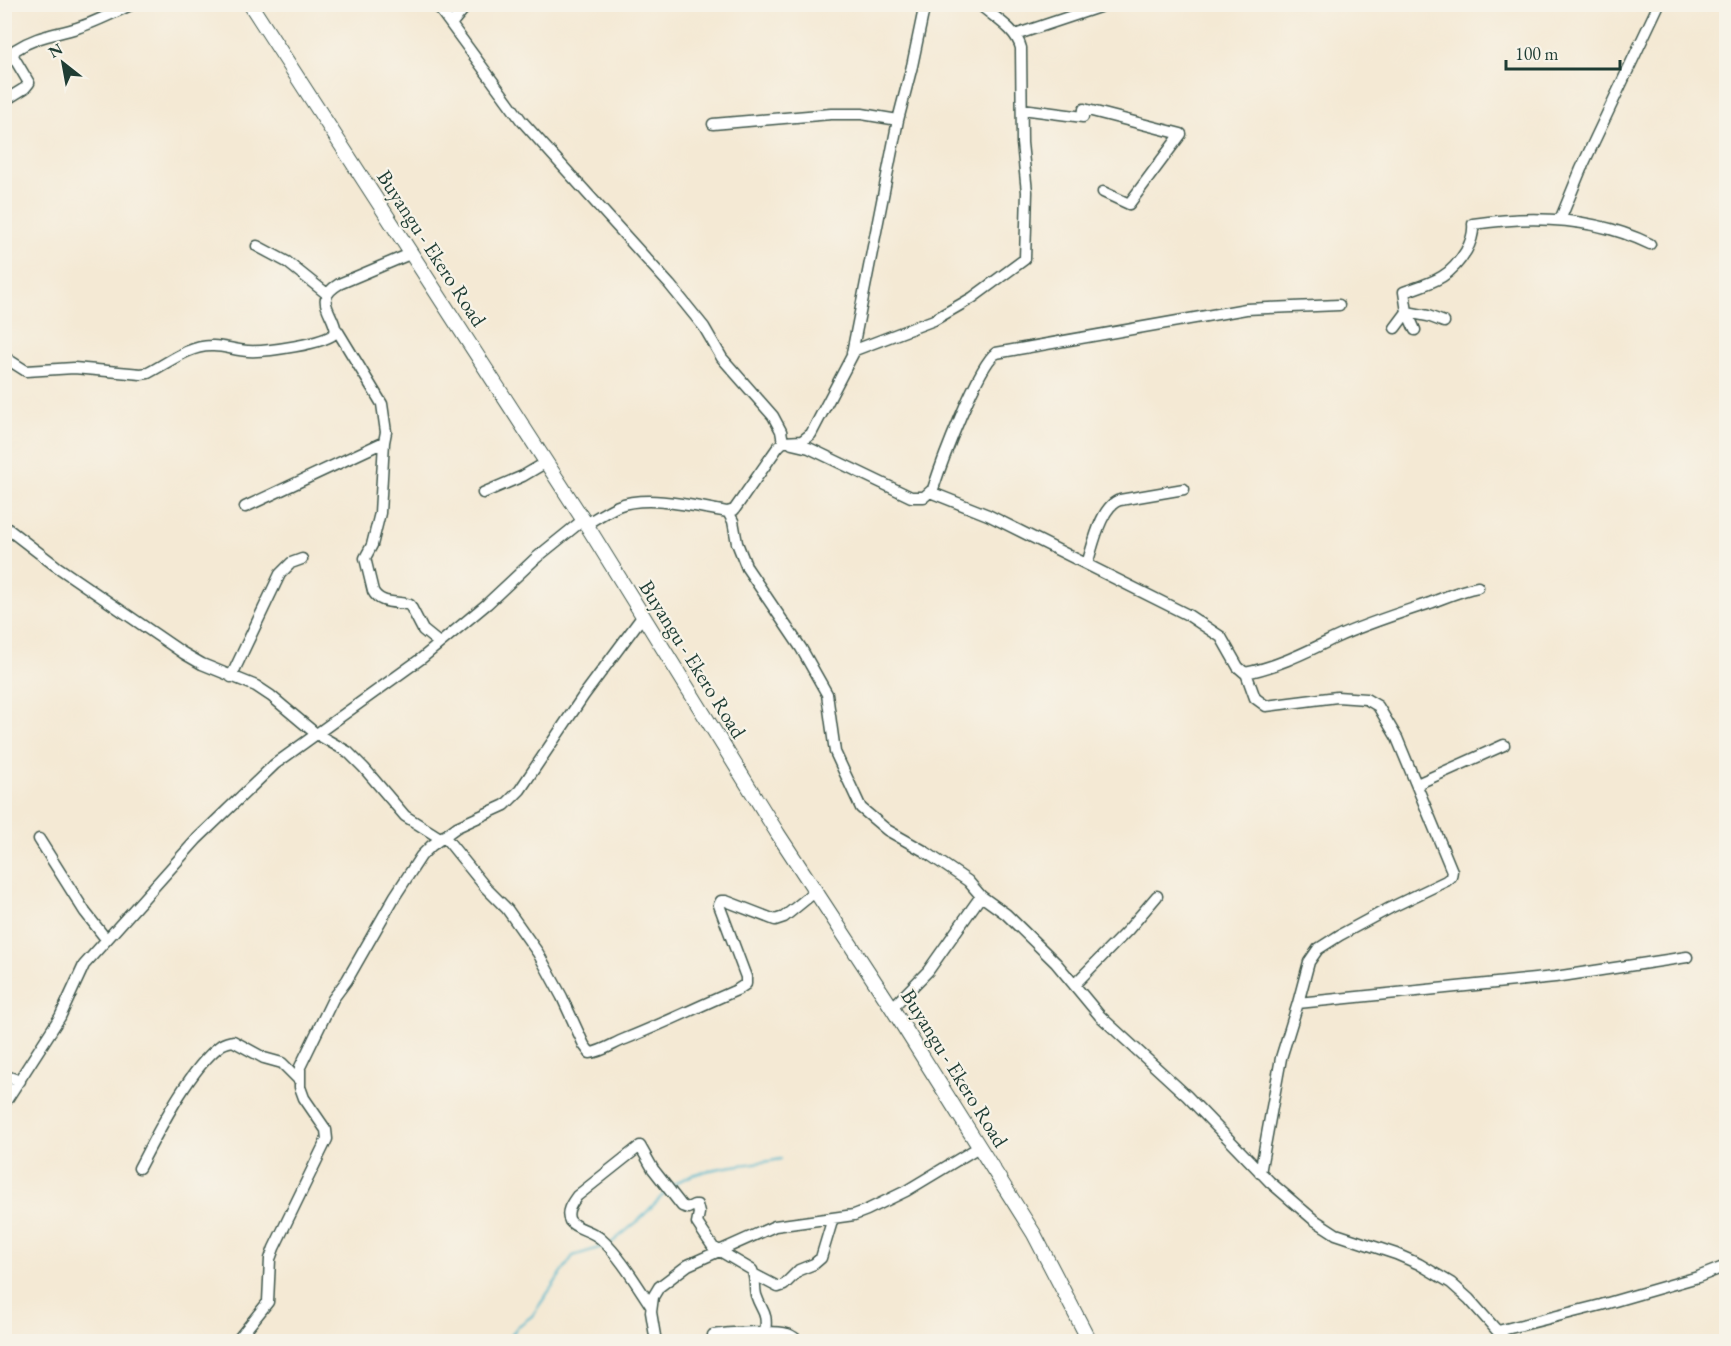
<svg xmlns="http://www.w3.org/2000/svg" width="1731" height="1346" font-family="'EB Garamond',serif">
<rect width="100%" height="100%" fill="#f7f3e8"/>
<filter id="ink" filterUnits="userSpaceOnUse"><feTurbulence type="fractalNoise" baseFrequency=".0167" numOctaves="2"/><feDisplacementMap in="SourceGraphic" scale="12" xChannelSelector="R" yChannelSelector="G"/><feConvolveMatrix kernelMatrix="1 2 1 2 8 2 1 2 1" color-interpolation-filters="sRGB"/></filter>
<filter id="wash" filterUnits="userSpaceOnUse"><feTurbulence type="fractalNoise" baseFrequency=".008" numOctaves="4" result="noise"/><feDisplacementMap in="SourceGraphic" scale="24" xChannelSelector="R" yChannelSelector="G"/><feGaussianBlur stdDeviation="1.35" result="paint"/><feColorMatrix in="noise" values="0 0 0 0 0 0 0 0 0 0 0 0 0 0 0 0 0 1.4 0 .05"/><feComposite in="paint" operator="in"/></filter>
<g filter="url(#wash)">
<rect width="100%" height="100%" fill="#f4e9d4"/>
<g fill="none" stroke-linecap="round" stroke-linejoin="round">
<!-- stream -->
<path stroke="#4db5cc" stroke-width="2" d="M671,1186C701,1165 746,1166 781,1159
M610,1244L638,1221L665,1193
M507,1342L517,1327L532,1316L573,1256L602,1247"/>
</g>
</g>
<g filter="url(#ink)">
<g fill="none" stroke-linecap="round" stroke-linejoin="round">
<!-- minor casing -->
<g stroke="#3f574c" stroke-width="13">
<path id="minor" d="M436,4L521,120L670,285L704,327L722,358L773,416L781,431L783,442
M451,24L468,4
M1015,35L1102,6
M4,101L25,88L29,83L13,56L15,50C36,36 54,35 77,28C96,22 115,12 133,4
M1022,109L1083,117L1084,109L1181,134L1129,204L1103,192
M713,124L831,114H862L898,120L912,66L925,4
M1560,220L1581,169L1659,4
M257,246L287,262L327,294
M1407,312L1428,316L1444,322
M1395,328L1407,312
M1415,330L1407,312L1404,292C1433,282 1449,279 1466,251C1471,242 1474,234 1473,224C1533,215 1595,217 1650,244
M852,353L898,120
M4,357L26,371L74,368L141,374L148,373C168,363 188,346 211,346C223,345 236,351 248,351C264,352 327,344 336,332C334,312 312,300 339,284L410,254
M384,442L380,513L372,545L365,558L373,591C380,605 397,601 410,605L423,630L439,643
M792,444L809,448L911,497H924L933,489C941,464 978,365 996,353L1246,309L1339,305
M930,492L988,515L1188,615L1221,637L1238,667L1245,673C1277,667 1306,652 1335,638C1365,624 1397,614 1430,603C1446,597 1461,590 1478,587
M483,493L523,476L545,463
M245,507L384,442L386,432L382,404L337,330
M728,512L733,521L737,543L747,568L801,648L827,694L835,752L861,808L887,830L924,851L968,881L981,896L1006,914L1056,963L1100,1016L1187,1096L1270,1182L1313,1219L1336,1234L1396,1254L1419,1264L1451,1283L1469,1299L1507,1342
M586,524C596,518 607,511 618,506C647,494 698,507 728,512L734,510L778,447L783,442L802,441L811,434L855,350L934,320L972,298L1025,259L1027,192L1022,143L1021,48C1016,28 993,17 979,4
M4,526L56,566L183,653L202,664L256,686L271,696L315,733L348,752L364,768L405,816L440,838
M1087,564C1093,546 1101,505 1120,500L1184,489
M1246,673L1255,698L1266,706L1337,697L1366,699L1378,706L1397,738L1452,871L1451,877L1446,881L1390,908L1340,935L1318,949L1309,962L1298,1003
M231,677L280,574L291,563L302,559
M1417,784L1504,745
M444,836L486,888L507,909L538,953L562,997L584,1045L590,1053C602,1052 614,1043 625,1039C663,1024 699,1006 737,990L746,984V977L719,905L721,901H726L775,920L784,917L816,891
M39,839L85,912L106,939
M1074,985L1128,930L1157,896
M892,1008L928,971L981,896
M4,1075L20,1081
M4,1104L60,1017L84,965L197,839L275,764L422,658L487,604L536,558L583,520
M139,1168C157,1134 189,1069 220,1046C223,1043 229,1042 233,1041L264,1058L282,1063L300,1081
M1260,1173L1281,1058L1298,1003L1555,977L1687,957
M755,1275L778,1287L784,1285L799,1270L814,1264L821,1258L833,1218
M651,1306C637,1285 620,1256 601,1239C591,1230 576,1229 570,1221C565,1212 572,1203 577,1196L640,1146L653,1169L682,1206L688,1208L694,1205H697L699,1213L697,1223L713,1247L752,1270C756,1278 754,1286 756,1295C762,1313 768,1311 765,1333
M1498,1331L1601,1305L1698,1277L1726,1266
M713,1335C726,1333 776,1330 787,1334C792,1335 796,1339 800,1342
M236,1342L268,1302L270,1259L274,1248L327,1139L326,1130L304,1098L300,1087V1067L333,999L347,980L395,896L421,856L431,846L457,827L505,805L520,790L584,695L642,617
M656,1342L651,1312L653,1297L659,1287L688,1265L775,1226L854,1215L867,1210L906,1191L979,1147"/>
</g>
<!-- major casing -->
<g stroke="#3f574c" stroke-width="16">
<path id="major" d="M250,4L586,524L778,834L892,1008L1034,1234L1090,1342"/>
</g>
<!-- minor -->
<use href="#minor" stroke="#fff" stroke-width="10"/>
<!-- major -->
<use href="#major" stroke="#fff" stroke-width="14"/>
</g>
</g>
<g text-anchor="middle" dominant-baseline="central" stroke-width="4.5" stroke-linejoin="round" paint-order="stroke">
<!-- street labels -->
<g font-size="21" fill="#1f3d34" stroke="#f7f3e8">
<text transform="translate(432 248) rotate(57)">Buyangu - Ekero Road</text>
<text transform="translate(693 659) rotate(58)">Buyangu - Ekero Road</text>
<text transform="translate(955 1068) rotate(58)">Buyangu - Ekero Road</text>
</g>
</g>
<!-- margin -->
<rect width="1731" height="1346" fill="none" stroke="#f7f3e8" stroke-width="24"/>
<!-- north arrow -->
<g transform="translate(63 63) rotate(329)" stroke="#f7f3e8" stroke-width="4.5" paint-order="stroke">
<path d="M0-4.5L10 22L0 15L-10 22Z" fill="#1f3d34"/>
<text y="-9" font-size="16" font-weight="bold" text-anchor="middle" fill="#1f3d34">N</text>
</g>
<!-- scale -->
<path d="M1506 60v9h114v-9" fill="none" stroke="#1f3d34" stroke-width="3"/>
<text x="1515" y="60" font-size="18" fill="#1f3d34" stroke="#f7f3e8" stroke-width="4.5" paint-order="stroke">100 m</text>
</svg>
